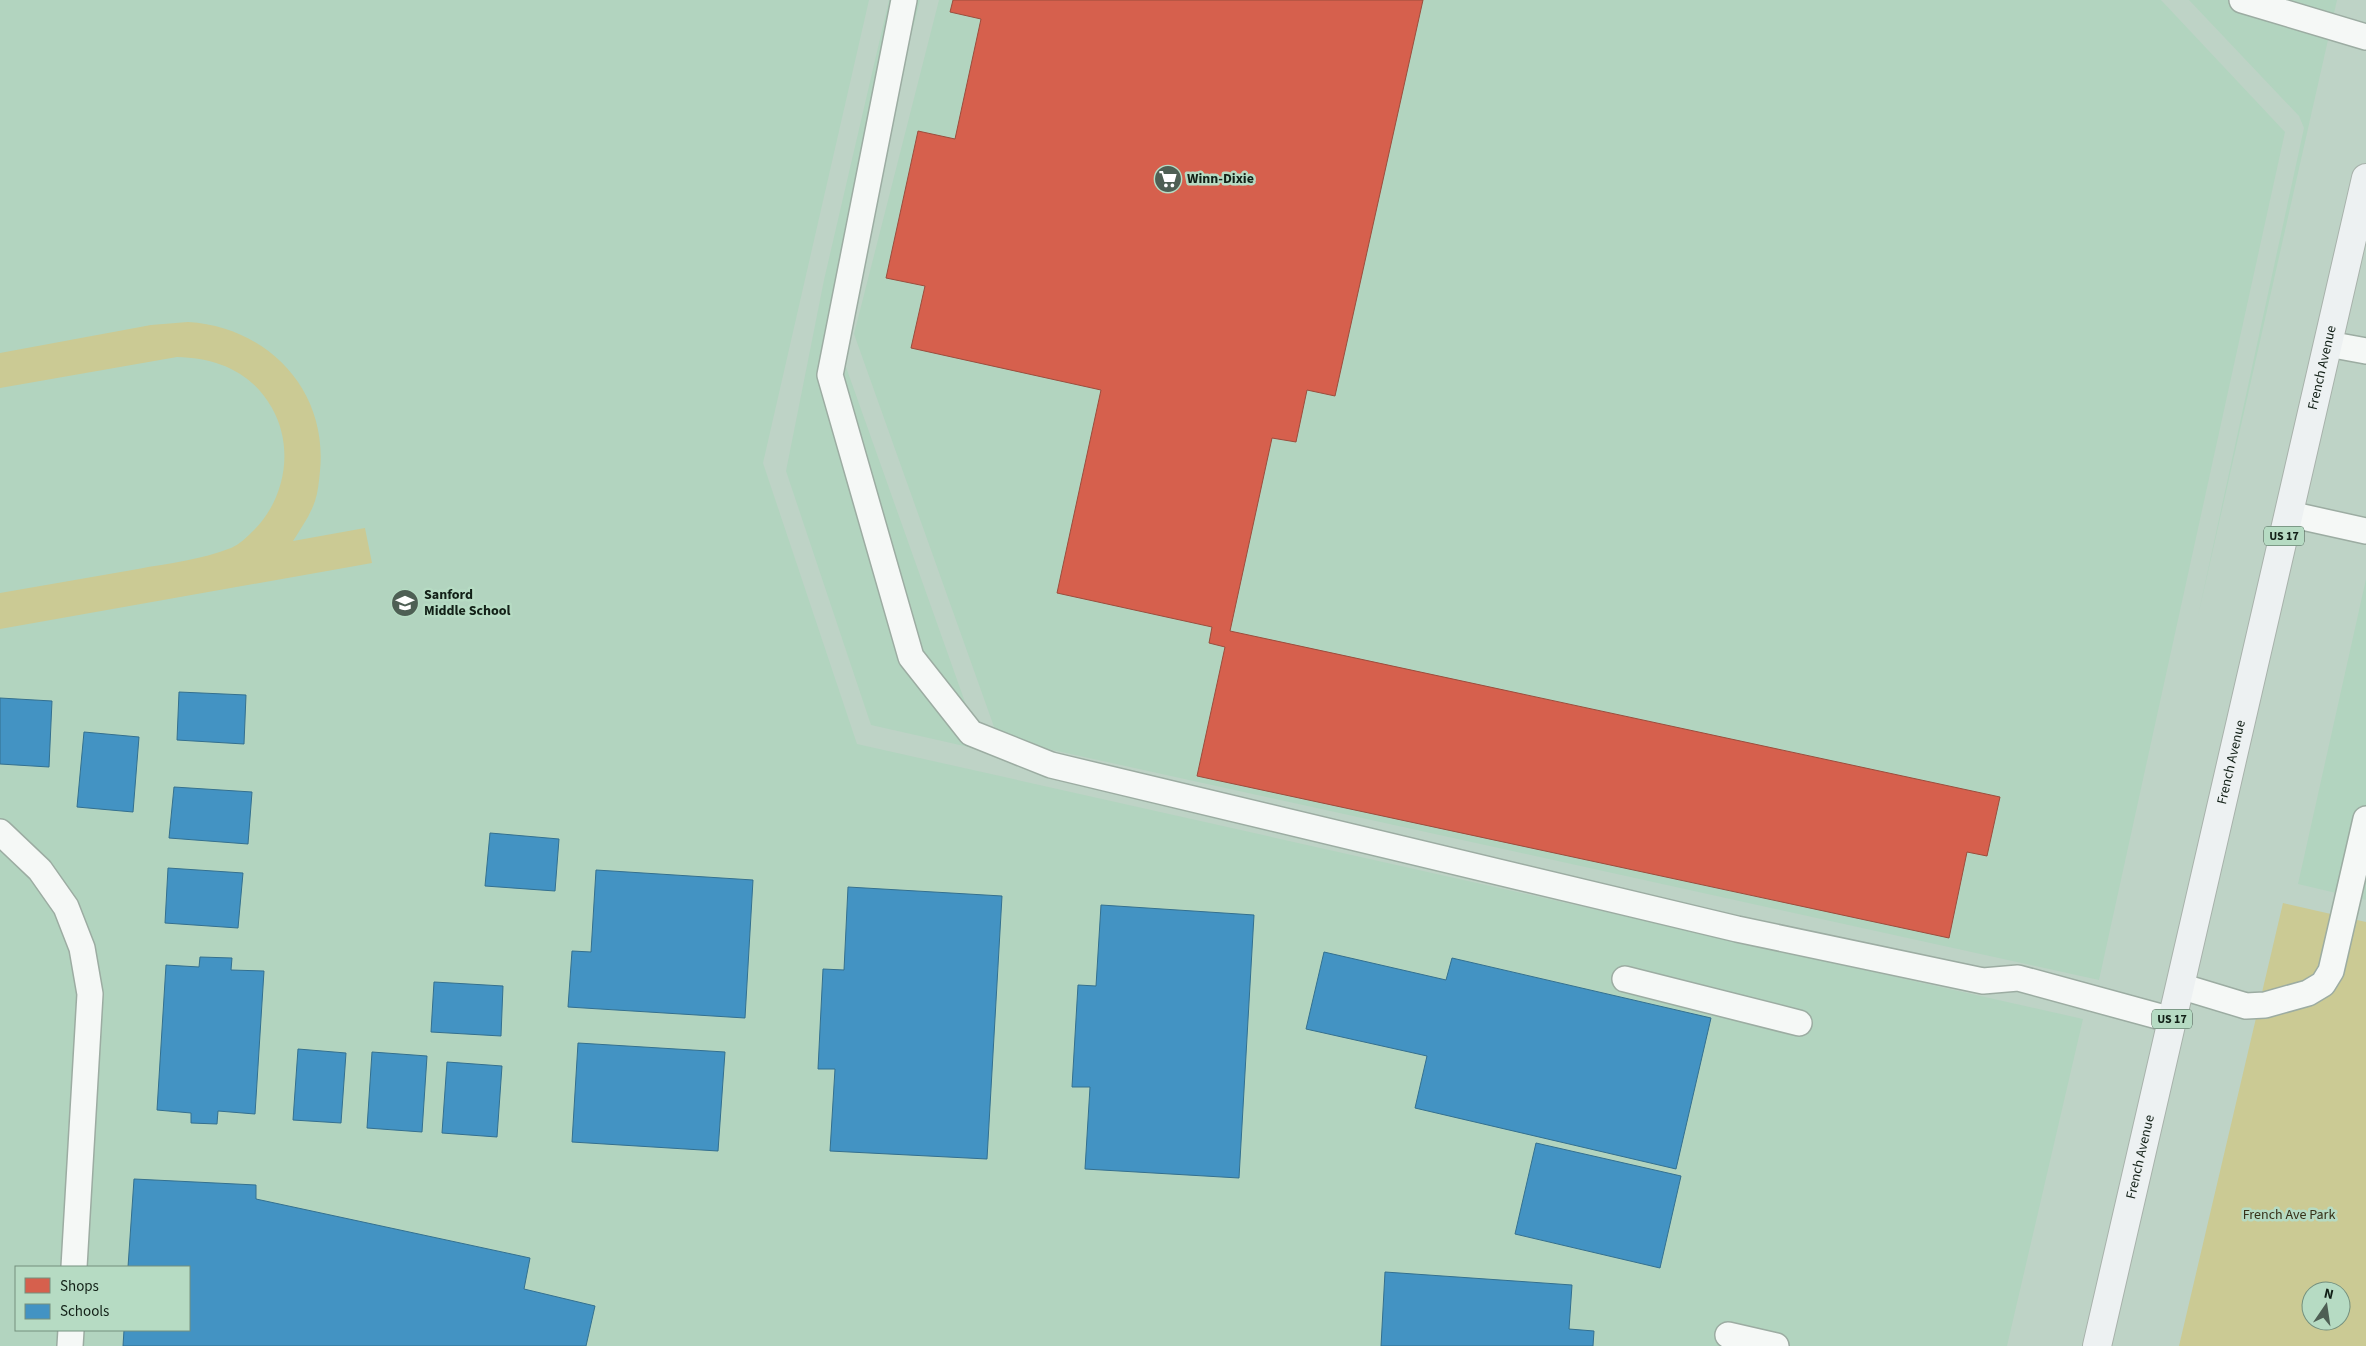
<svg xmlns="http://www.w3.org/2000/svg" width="2366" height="1346" font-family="'Source Sans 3',sans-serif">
<rect width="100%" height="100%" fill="#bed3c6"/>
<!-- built -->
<path fill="#b2d4bf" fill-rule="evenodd" d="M0,0H869L763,463L857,744L2083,1019L2007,1346H0ZM16,1267H189V1330H16Z
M889,0H920L835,336L982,750L871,725L786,471L824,280Z
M939,0H2161L2285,132L2099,980L998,738L854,334Z
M2189,0H2337L2198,616L2304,128L2299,116Z
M2366,579V900L2298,884Z"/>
<!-- green -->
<path fill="#cbca94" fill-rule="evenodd" d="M188,322C268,327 328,390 320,471C319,481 318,492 315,501C310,516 301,528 293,541L365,528L372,563L0,629V593C46,585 92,577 138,569C169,563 201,560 231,548C239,545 248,536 254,530C286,498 294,447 272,408C252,372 217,358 177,357L0,388V353L151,325Z
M2283,903L2366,922V1346H2179ZM2311,1291H2341V1321H2311Z"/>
<!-- shops -->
<path fill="#d6604d" stroke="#9b4d3d" d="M953,0H1423L1335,396L1307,390L1296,442L1272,438L1230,631L2000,797L1987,856L1967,852L1949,938L1197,776L1225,647L1209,643L1212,627L1057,593L1101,390L911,348L925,286L886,278L918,131L955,139L981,19L950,12Z"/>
<!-- schools -->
<path fill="#4393c3" stroke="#34708f" d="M179,692L246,695L244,744L177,740Z
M0,698L52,701L49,767L0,764Z
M84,732L139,737L133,812L77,807Z
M174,787L252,792L248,844L169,838Z
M490,833L559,839L555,891L485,886Z
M168,868L243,873L238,928L165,923Z
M596,870L753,880L745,1018L568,1007L572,951L591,952Z
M848,887L1002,896L987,1159L830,1151L835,1069H818L823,969L844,970Z
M1101,905L1254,915L1239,1178L1085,1169L1090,1087H1072L1078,985L1096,986Z
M1324,952L1446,980L1452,958L1711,1018L1676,1169L1415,1108L1427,1056L1306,1029Z
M200,957L232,958L231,970L264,971L255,1114L218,1111L217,1124L191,1123V1113L157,1110L166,965L199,967Z
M434,982L503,986L501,1036L431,1032Z
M578,1043L725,1052L718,1151L572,1142Z
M298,1049L346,1053L341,1123L293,1120Z
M372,1052L427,1056L422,1132L367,1128Z
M447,1062L502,1066L497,1137L442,1133Z
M1536,1143L1681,1176L1660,1268L1515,1234Z
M134,1179L256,1185V1199L530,1258L524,1289L595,1306L586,1346H123L124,1330H189V1267H128Z
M1385,1272L1572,1285L1569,1329L1594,1331L1593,1346H1381Z"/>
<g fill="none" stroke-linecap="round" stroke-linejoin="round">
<!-- lane casing -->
<g stroke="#9caca2" stroke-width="28">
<path id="lane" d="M904,0L830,375L911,657L971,733L1051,765L1737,929L1983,981L2018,978L2172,1020
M2242,0L2366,37
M2328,344L2366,351
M2289,514L2366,531
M0,832L40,870L66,907L82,948L90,994L74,1267
M1625,979L1799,1023
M2180,986L2246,1006L2265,1005L2308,993L2323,984L2331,971L2366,819
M1728,1335L1776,1346
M70,1346L71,1330"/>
</g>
<!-- primary casing -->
<g stroke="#a8b2ab" stroke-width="30">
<g id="primary">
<path id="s1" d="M2097,1346L2366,178"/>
</g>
</g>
<!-- lane -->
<use href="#lane" stroke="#f5f8f6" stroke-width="25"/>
<!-- primary -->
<use href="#primary" stroke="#edf1f2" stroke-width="28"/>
</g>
<!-- icons -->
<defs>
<g id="supermarket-disc" transform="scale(1.4375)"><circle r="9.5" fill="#4e5f54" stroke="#b6dbc3"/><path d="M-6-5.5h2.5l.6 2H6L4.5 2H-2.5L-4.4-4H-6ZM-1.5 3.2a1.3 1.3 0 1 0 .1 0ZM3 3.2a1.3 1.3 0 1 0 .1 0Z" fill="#fff"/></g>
<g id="school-disc" transform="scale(1.4375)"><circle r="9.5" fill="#4e5f54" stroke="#b6dbc3"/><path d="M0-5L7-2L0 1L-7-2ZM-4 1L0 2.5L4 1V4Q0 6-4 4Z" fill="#fff"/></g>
</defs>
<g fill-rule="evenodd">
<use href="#supermarket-disc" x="1168" y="179"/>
<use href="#school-disc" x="405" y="603"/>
</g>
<g text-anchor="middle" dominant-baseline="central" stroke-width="5" stroke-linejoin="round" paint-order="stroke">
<!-- shield labels -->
<g fill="#b6dbc3" stroke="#43584b" stroke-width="1">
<rect x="2264" y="526.5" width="40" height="19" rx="4"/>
<rect x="2152" y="1009.5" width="40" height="19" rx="4"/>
</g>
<g font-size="12" font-weight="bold" fill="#122017">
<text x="2284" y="536">US 17</text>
<text x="2172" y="1019">US 17</text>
</g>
<!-- poi labels -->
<g font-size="14" font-weight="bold" fill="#122017" stroke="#b6dbc3" text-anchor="start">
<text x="1187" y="179">Winn-Dixie</text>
<text x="424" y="595">Sanford<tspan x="424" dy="16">Middle School</tspan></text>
</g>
<!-- street labels -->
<g font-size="14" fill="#122017" stroke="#b6dbc3">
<text stroke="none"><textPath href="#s1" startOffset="1004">French Avenue</textPath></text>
<text stroke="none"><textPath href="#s1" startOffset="599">French Avenue</textPath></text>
<text stroke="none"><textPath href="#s1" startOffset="194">French Avenue</textPath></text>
</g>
<!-- park labels -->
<g font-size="14" fill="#373119" stroke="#b6dbc3">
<text x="2289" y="1215">French Ave Park</text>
</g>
</g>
<!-- legend -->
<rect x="15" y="1266" width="175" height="65" fill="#b6dbc3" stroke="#74907e"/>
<rect x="25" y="1278" width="25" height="15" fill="#d6604d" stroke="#74907e"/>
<text x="60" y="1291" font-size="15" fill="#122017">Shops</text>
<rect x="25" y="1304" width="25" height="15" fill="#4393c3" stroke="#74907e"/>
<text x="60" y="1316" font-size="15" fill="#122017">Schools</text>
<!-- north arrow -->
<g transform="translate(2326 1306) rotate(13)"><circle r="24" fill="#b6dbc3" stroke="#74907e"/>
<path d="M0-4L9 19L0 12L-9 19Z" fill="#4e5f54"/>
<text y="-8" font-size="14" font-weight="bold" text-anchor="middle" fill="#122017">N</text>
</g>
</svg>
